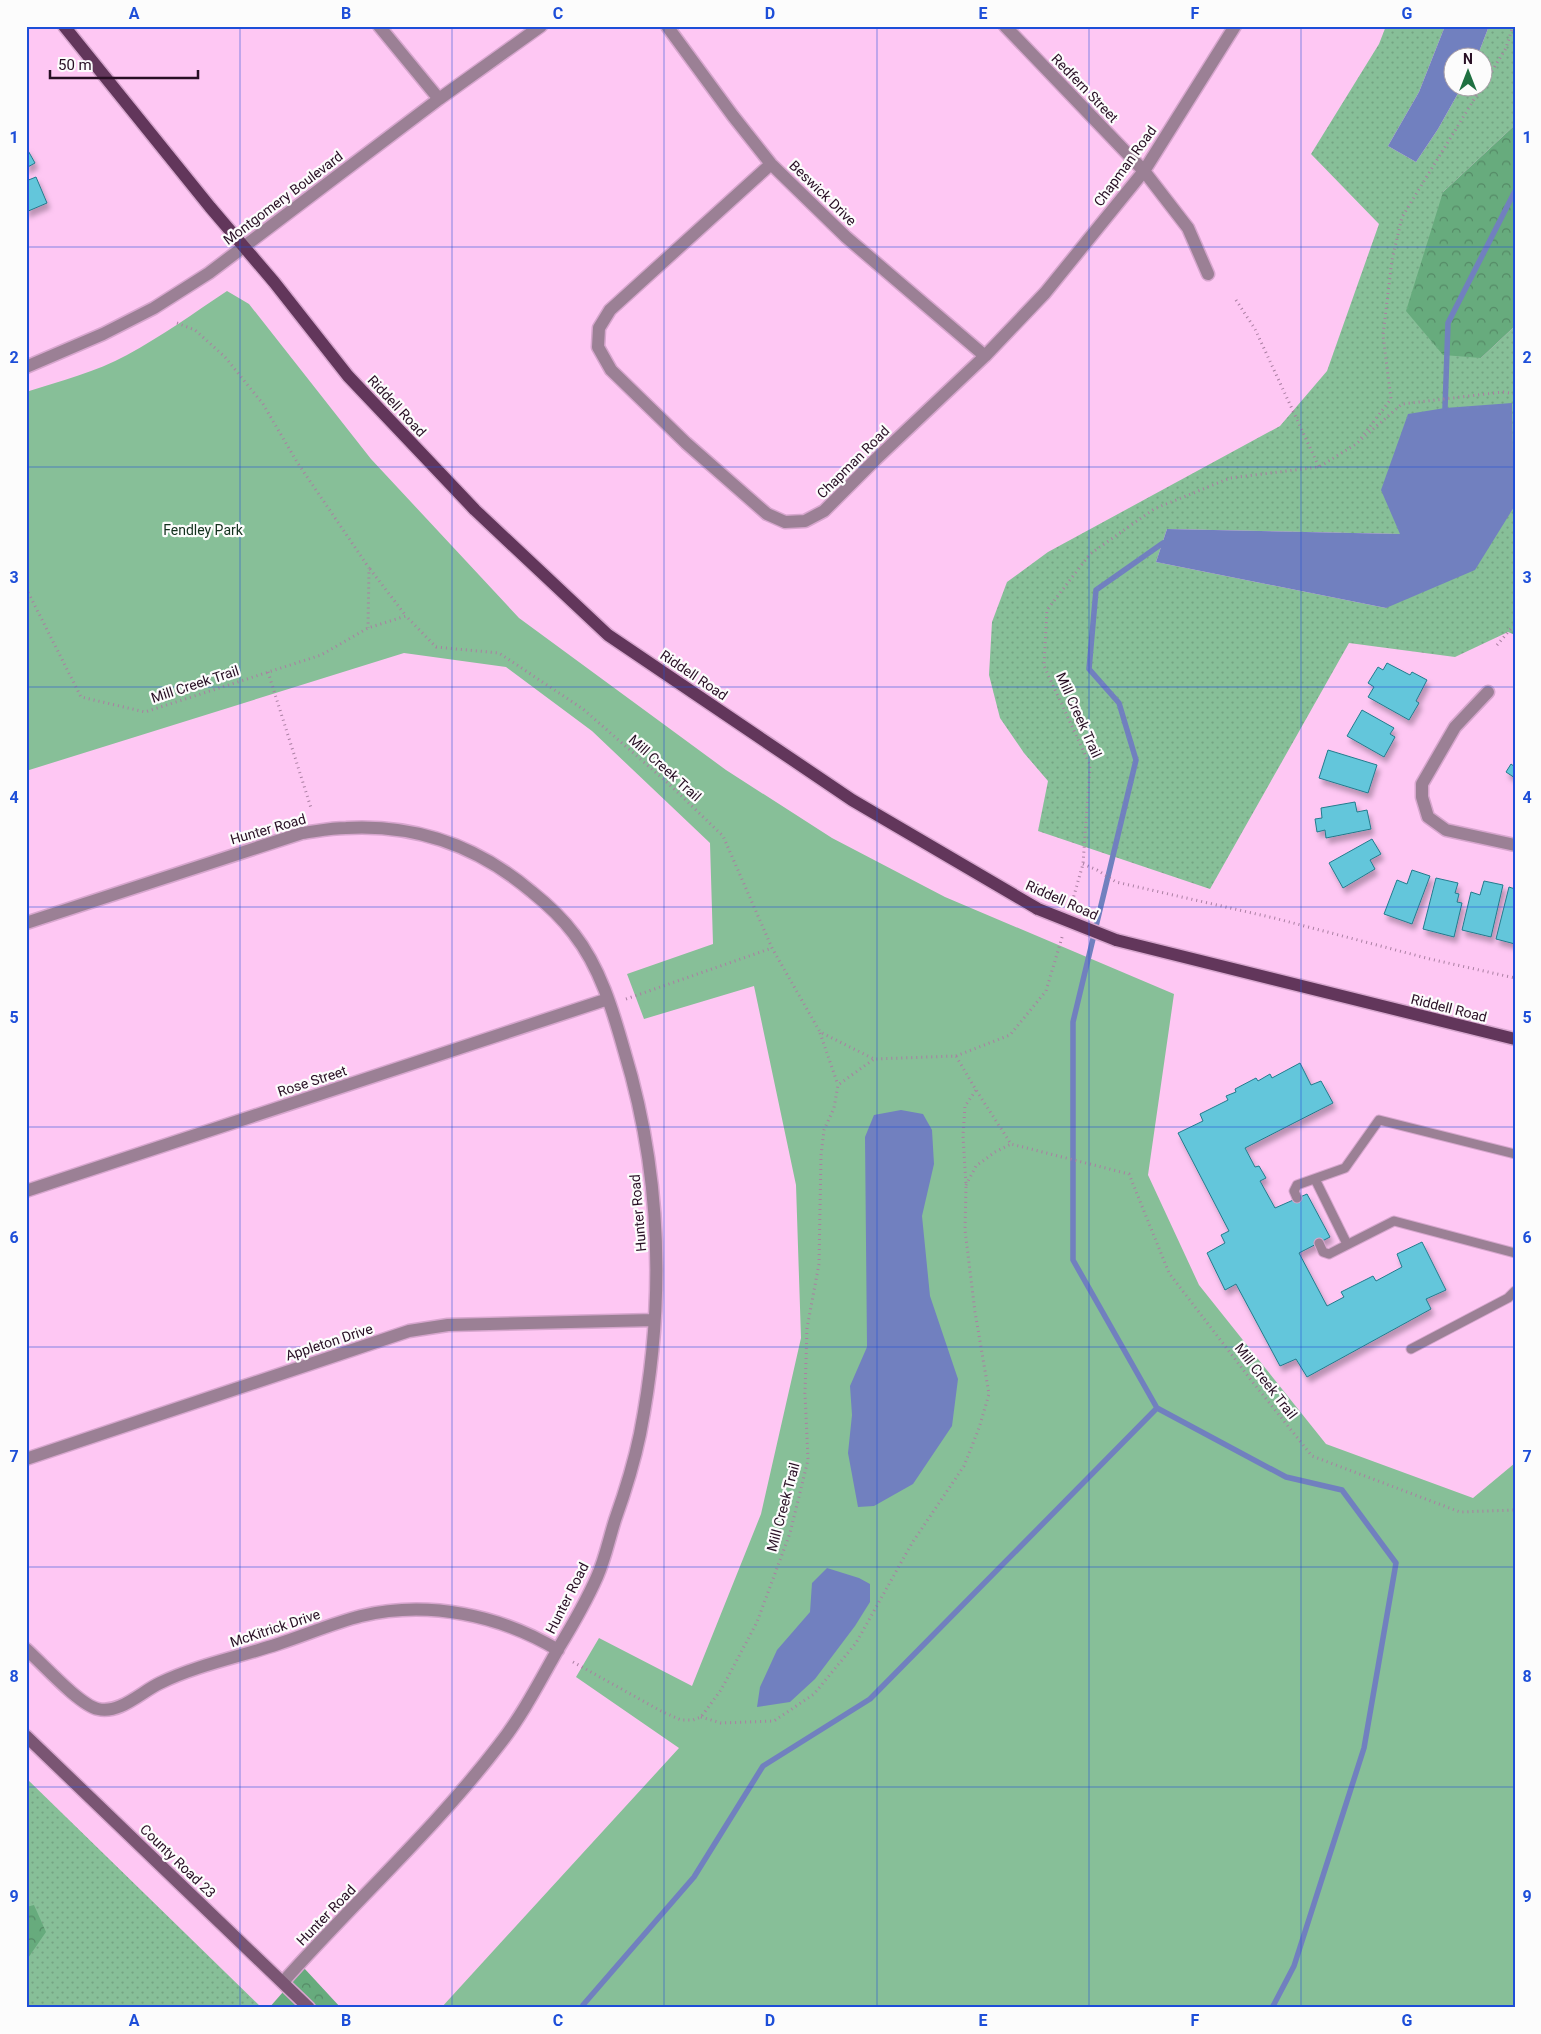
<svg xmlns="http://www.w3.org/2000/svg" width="1541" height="2034" font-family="Roboto,sans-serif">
<defs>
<pattern id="grass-dots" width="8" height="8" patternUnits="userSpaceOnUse" patternTransform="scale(1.25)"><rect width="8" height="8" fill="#87bf98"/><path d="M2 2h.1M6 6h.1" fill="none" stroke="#75a383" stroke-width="1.8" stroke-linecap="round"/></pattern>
<pattern id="forest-crowns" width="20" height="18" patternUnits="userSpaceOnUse" patternTransform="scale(1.25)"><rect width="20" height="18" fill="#67ab7d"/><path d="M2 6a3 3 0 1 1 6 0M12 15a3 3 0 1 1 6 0" fill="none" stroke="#558a66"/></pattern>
<filter id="shadow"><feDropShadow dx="3" dy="5.5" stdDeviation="2.5" flood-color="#0004"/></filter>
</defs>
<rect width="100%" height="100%" fill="#fec7f3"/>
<!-- grass -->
<path fill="url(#grass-dots)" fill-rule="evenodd" d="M1386,26H1445L1419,92L1388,146L1416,162L1438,129L1461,88H1484V58L1477,57L1489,26H1515V125L1443,192L1481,358L1515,326V635L1508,632L1455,657L1349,643L1210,889L1038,831L1048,781L1024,753L1000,718L989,675L992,622L1007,582L1048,552L1280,426L1327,371L1379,224L1311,154L1379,44ZM1167,529L1400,534L1386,608L1156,562Z
M26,1778L262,2008H26Z"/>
<!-- forest -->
<path fill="url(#forest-crowns)" d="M1515,125V326L1481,358L1443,355L1406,311L1443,192Z
M34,1905L46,1932L26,1961V1907Z
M304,1968L341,2008H269Z"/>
<!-- park -->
<path fill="#87bf98" d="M227,291L249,304L371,459L519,618L726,770L832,838L945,897L1174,994L1148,1175L1199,1285L1326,1444L1473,1498L1515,1463V2008H441L679,1748L576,1677L599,1638L692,1686L761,1514L801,1338L796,1185L754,986L644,1019L627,974L713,944L710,843L592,731L506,667L404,653L26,771V392C60,381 96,372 127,355C162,336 194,313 227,291Z"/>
<!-- water -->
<path fill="#7180bf" d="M1445,26H1489L1477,57L1454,58V88H1461L1438,129L1416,162L1388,146L1419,92Z
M1512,403L1514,507L1475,570L1386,608L1156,562L1167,529L1400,534L1381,490L1408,414L1445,408Z
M901,1110L923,1114L932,1130L934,1164L922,1216L930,1296L958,1379L952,1426L913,1484L874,1506L858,1507L848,1453L852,1415L850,1386L867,1347L865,1137L874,1115Z
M827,1568L859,1578L870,1584V1602L855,1626L815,1679L790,1702L757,1707L760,1687L777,1650L810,1612L812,1583Z"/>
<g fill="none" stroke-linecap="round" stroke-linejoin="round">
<!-- stream -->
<path stroke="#7180bf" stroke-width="5.5" d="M1445,408L1448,323L1515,191
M1163,543L1096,590L1089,669L1119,703L1136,760L1073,1022V1260L1157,1408L1286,1477L1342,1490L1396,1563L1364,1748L1294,1966L1272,2008
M583,2008V2005L694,1877L763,1766L870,1699L1157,1408"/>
</g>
<!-- building -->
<path fill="#63c6db" stroke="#237b8c" filter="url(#shadow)" d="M26,147L35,163L26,168Z
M36,177L47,203L26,212V181Z
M1387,663L1410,675L1412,672L1427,680L1416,701L1419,703L1409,720L1368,697L1374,687L1368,683L1378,667L1383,670Z
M1362,710L1394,728L1390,734L1395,737L1384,757L1347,736Z
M1328,750L1377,765L1368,793L1319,778Z
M1511,764L1515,767V778L1506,772Z
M1355,802L1357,812L1367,810L1371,829L1326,838L1325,830L1317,832L1315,819L1322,818L1321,808Z
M1372,839L1381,854L1370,860L1375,869L1343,888L1329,863Z
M1412,870L1430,876L1412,924L1384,914L1397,880L1407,884Z
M1436,878L1458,883L1455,893L1459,894L1457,902L1462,903L1454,937L1423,929Z
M1484,881L1503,885L1491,937L1462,930L1471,892L1480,895Z
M1509,887L1515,889V944L1496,939Z
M1300,1063L1311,1085L1321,1081L1333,1103L1245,1148L1255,1167L1259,1166L1266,1178L1260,1181L1275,1208L1307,1194L1330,1237L1299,1253L1327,1306L1344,1297L1341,1292L1373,1276L1376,1281L1402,1267L1397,1254L1422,1242L1446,1290L1426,1299L1431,1309L1307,1377L1296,1359L1280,1366L1236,1284L1225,1290L1207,1253L1225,1243L1221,1235L1229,1231L1178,1133L1203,1121L1200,1114L1228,1100L1226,1096L1236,1092L1235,1089L1256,1078L1258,1081L1270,1074L1272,1078Z"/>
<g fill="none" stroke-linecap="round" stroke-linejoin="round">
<!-- lane casing -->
<g stroke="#d7a6ce" stroke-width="11">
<path id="lane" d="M1315,1179L1347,1244
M1297,1198L1294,1191L1297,1185L1345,1168L1379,1120L1515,1154
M1319,1243L1323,1252L1329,1254L1394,1221L1515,1253
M1411,1349L1508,1298L1515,1291"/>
</g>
<!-- street casing -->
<g stroke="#d7a6ce" stroke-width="15">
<path id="street" d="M379,26L439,99
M667,26L733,116L771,164L846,237L985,356
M1005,26L1144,171L1188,228L1208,274
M771,164L610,310L599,328L598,347L611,370L686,443L767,514L785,522L805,521L824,511L876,459L985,356L1045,293L1144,171L1235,26
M26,367L103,334L154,308L209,273L439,99L541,26
M1488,692L1455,727L1422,784V797L1428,817L1446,830L1515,845
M26,923L302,833C317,831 332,828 346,828C417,824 479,847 532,892C547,904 562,918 574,934C600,967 613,1011 624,1050C662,1175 665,1306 640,1434C634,1463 625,1492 615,1520C609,1539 605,1559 597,1577C586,1602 572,1626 558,1649C540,1681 522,1716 499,1745C434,1830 354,1902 283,1982
M26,1191L608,999
M26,1459L409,1331L448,1325L654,1320
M26,1649C42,1663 79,1705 98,1709C120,1714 141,1692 160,1683C197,1665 239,1657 278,1644C306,1635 333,1623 361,1616C428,1600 500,1615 558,1650"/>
</g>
<!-- secondary casing -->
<g stroke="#d7a6ce" stroke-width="15">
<path id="secondary" d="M26,1736L309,2008"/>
</g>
<!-- primary casing -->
<g stroke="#d7a6ce" stroke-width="15">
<path id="primary" d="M64,26L210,207L274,282L348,376L475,510L608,635L852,800L1038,909
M1116,940L1515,1039"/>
</g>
<!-- path -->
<path stroke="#aa7fa2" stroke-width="3" stroke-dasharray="1 4" stroke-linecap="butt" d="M1484,84L1506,48L1513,26
M1236,300L1255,329L1319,467
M177,323L195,330L225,357L263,404L297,462L369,568L368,628
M1361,438L1391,399L1383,335L1392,260L1402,217L1481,88
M370,569L406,616
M26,588L81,697L145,712L321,655L368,628L406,616L436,647L499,653L583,709L670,785L723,836L772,948L820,1032L874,1059L956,1056L976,1090L1011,1144L1129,1174L1169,1273L1251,1380L1312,1456L1460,1512L1515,1510
M1497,645L1515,624
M268,672L311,808
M1083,864L1097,870L1116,882L1274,918L1430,959L1515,978
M1071,906L1083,864L1090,765L1044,666L1047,610L1090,554L1154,509L1230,478L1319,467L1356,444L1402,404L1503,392L1515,394
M626,999L772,948
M820,1033L838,1085
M956,1056L1010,1035L1046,991L1063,934
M966,1185L976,1166L995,1152L1011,1144
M573,1662L661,1711L681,1720H693L701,1717L721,1690L757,1622L790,1533L808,1460L805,1393L807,1328L819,1264L821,1155L824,1130L834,1108L838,1085L874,1059
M701,1717L721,1723L774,1721L814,1694L856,1643L912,1543L964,1466L979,1428L989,1394L975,1312L965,1230L966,1185L963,1136L965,1106L976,1090"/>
<!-- lane -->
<use href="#lane" stroke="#9b8095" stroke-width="9"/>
<!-- street -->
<use href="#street" stroke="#9b8095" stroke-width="12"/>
<!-- secondary -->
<use href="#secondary" stroke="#7a5573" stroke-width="12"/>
<!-- primary -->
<use href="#primary" stroke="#62365b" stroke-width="12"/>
<!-- primary-bridge casing -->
<g stroke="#d7a6ce" stroke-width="15" stroke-linecap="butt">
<path id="primary-bridge" d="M1038,909L1116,940"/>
</g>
<!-- primary-bridge -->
<use href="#primary-bridge" stroke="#62365b" stroke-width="12"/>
</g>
<!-- grid -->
<path fill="none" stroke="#1d4ed8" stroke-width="1" stroke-opacity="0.55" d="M240,26V2008M452,26V2008M664,26V2008M877,26V2008M1089,26V2008M1301,26V2008M26,247H1515M26,467H1515M26,687H1515M26,907H1515M26,1127H1515M26,1347H1515M26,1567H1515M26,1787H1515"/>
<g text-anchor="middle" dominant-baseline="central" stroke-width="4.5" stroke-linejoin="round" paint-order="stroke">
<!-- street labels -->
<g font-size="14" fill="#280f24" stroke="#fcfcfc">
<text transform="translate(1085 88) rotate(46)">Redfern Street</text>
<text transform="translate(1125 166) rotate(-54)">Chapman Road</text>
<text transform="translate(823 193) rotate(44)">Beswick Drive</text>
<text transform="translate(283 198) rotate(-37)">Montgomery Boulevard</text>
<text transform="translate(397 406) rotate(47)">Riddell Road</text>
<text transform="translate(853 462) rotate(-45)">Chapman Road</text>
<text transform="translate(694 675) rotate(34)">Riddell Road</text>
<text transform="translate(195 684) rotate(-18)">Mill Creek Trail</text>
<text transform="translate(1079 715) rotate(66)">Mill Creek Trail</text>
<text transform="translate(665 768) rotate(42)">Mill Creek Trail</text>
<text transform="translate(268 829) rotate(-16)">Hunter Road</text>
<text transform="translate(1062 900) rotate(24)">Riddell Road</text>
<text transform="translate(1449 1008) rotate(14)">Riddell Road</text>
<text transform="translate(312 1081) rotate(-18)">Rose Street</text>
<text transform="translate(638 1213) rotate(-95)">Hunter Road</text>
<text transform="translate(329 1342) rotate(-18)">Appleton Drive</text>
<text transform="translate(1266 1381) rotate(52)">Mill Creek Trail</text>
<text transform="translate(783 1507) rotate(-75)">Mill Creek Trail</text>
<text transform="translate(567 1598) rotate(-63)">Hunter Road</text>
<text transform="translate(275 1628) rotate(-18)">McKitrick Drive</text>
<text transform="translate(178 1861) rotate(44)">County Road 23</text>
<text transform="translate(326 1915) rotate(-46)">Hunter Road</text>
</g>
<!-- park labels -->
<g font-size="14" fill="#12301d" stroke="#fcfcfc">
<text x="203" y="530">Fendley Park</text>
</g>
</g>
<!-- border -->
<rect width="1541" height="2034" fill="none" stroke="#fcfcfc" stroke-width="55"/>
<!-- north arrow -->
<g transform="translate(1468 72)"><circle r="24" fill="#fcfcfc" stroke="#a79da6"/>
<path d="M0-4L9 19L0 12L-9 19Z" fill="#1f7041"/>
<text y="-8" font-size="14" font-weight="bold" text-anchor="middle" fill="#280f24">N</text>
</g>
<!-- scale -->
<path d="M50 70v8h148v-8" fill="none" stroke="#280f24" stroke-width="2.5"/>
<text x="58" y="70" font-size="15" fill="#280f24" stroke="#fcfcfc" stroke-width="4" paint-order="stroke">50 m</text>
<rect x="28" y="28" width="1486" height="1978" fill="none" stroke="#1d4ed8" stroke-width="2"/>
<g font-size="16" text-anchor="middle" font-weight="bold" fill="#1d4ed8">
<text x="134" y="19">A</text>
<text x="346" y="19">B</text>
<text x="558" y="19">C</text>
<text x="770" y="19">D</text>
<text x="983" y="19">E</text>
<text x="1195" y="19">F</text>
<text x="1407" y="19">G</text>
<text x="14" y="143">1</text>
<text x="1527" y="143">1</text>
<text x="14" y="363">2</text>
<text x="1527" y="363">2</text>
<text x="14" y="583">3</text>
<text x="1527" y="583">3</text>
<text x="14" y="803">4</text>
<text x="1527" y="803">4</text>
<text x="14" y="1023">5</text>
<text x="1527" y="1023">5</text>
<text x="14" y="1243">6</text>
<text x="1527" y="1243">6</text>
<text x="14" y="1462">7</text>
<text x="1527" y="1462">7</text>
<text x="14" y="1682">8</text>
<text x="1527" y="1682">8</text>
<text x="14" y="1902">9</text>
<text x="1527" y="1902">9</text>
<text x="134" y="2026">A</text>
<text x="346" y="2026">B</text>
<text x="558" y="2026">C</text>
<text x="770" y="2026">D</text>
<text x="983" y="2026">E</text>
<text x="1195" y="2026">F</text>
<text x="1407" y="2026">G</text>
</g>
</svg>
